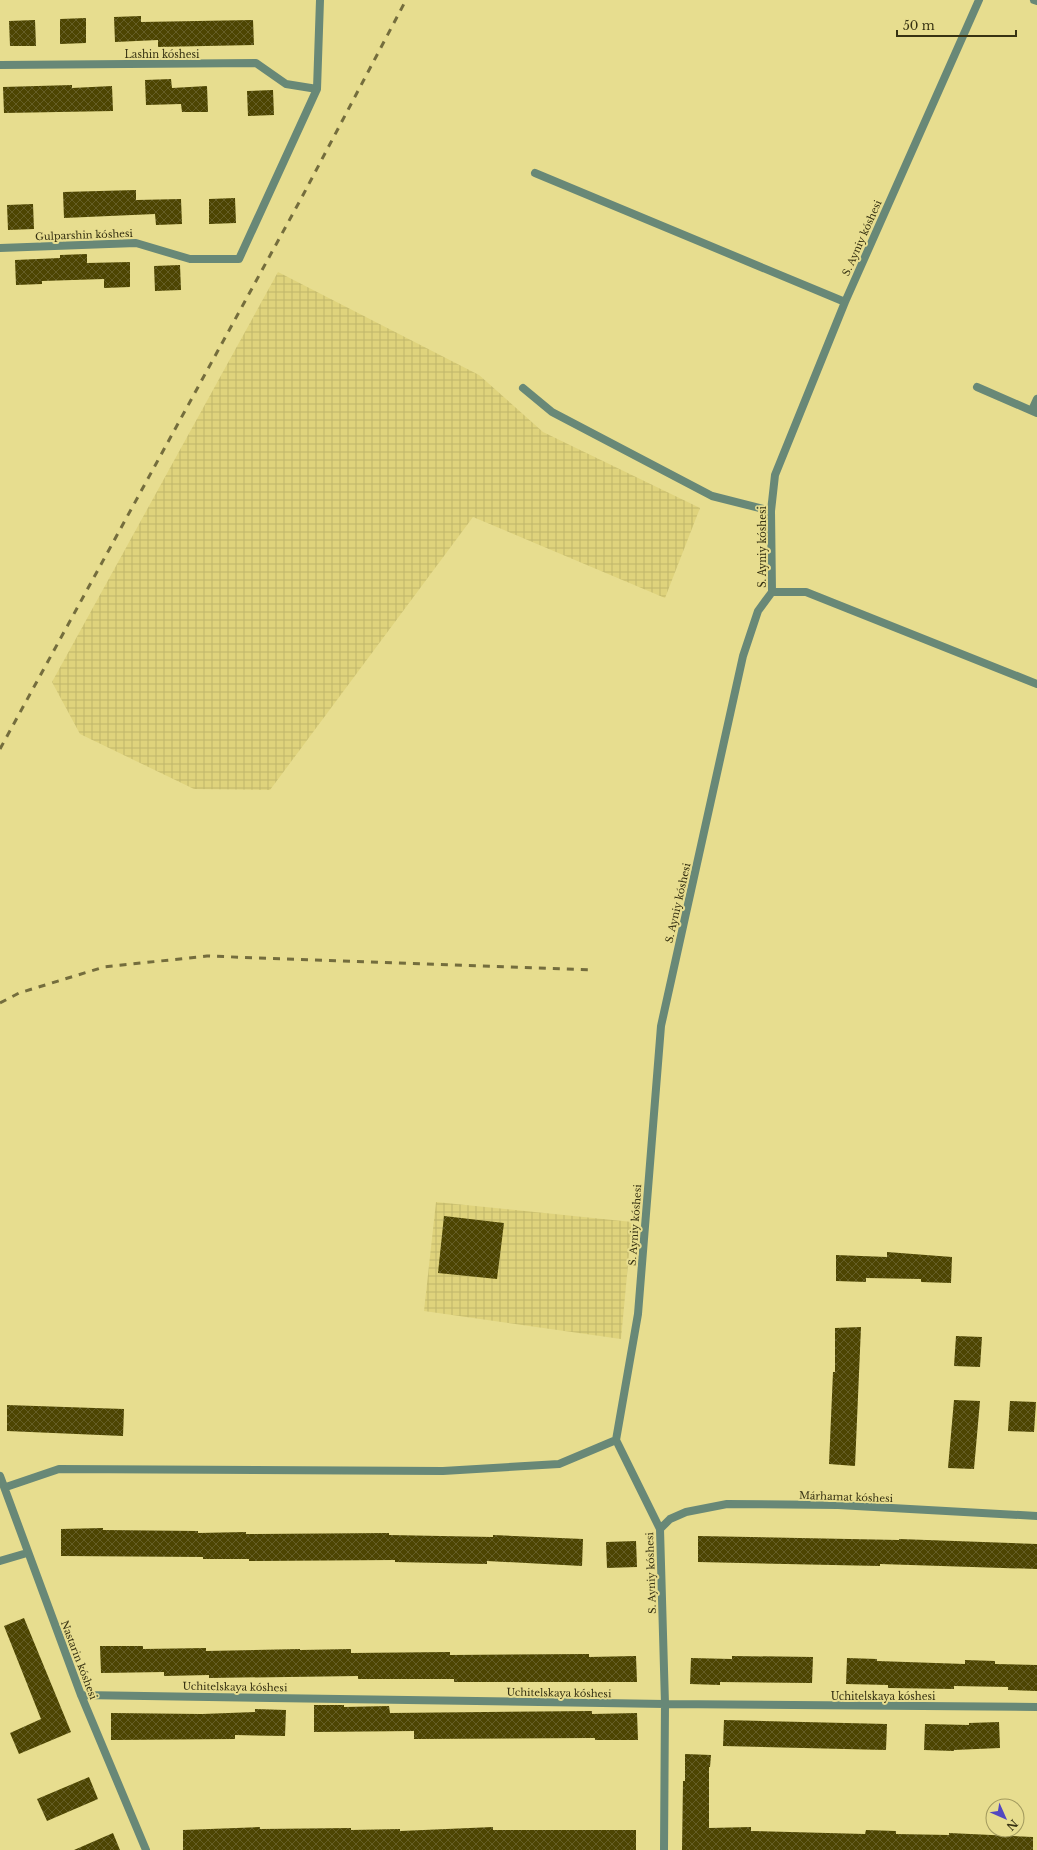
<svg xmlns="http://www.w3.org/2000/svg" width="1037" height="1850" font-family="'Libre Baskerville',serif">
<defs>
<pattern id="industrial-grid" width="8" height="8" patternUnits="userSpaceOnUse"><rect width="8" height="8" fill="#dfd37c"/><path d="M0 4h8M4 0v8" fill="none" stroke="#c0b66a"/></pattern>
<pattern id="building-cross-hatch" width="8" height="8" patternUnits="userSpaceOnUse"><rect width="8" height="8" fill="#4d4502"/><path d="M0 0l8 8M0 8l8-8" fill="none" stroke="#655e26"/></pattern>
</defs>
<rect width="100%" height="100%" fill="#e7dd8f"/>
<!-- industrial -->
<path fill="url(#industrial-grid)" d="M278,272L479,375L543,432L700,508L665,598L473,517L270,790L194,789L80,734L52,682Z
M436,1202L632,1222L621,1339L424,1311Z"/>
<!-- building -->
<path fill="url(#building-cross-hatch)" d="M141,16V22L253,20L254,45L158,47V40L115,42L114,17Z
M86,18V43L60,44V19Z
M35,20L36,46H10L9,21Z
M171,79L172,88L207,86L208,112H182L181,104L146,105L145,80Z
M72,85V88L112,86L113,111L4,113L3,87Z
M273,90L274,115L248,116L247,91Z
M136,190V200L181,199L182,224L156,225L155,214L64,218L63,192Z
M235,198L236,223L209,224V199Z
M33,204L34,229L8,230L7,205Z
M87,254V263L130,262V287L104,288V279L42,281V284L16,285L15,260L60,258V255Z
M180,265L181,290L155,291L154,266Z
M444,1216L504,1223L497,1279L438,1273Z
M887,1252L952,1257L951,1283L921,1282V1279L866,1278V1282L836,1281V1255L887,1257Z
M861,1327L855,1466L829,1464L833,1372H835V1328Z
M956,1336L982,1337L980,1367L954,1366Z
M954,1400L980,1401L974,1469L948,1468Z
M1010,1401L1036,1402L1034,1432L1008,1431Z
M7,1405L124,1409L123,1436L7,1431Z
M103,1528V1530L198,1531V1533L246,1532V1534L389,1533V1535L493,1537V1535L583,1539L582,1566L487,1561V1564L395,1562V1560L249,1561V1559H203V1557L61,1556V1529Z
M698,1536L899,1540V1539L1037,1544V1569L880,1564V1566L698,1562Z
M636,1541L637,1567L607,1568L606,1542Z
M24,1618L71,1732L19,1754L10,1733L41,1719L4,1626Z
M100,1646H143V1649L206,1648V1651L300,1649V1650L351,1649V1653L450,1652V1655L589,1654V1657L636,1656L637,1682H454V1679H358V1676L209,1678V1675L164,1676V1672L101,1673Z
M732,1656L813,1657L812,1683L720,1682V1685L690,1684L691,1658L732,1659Z
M847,1658L877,1659V1661L965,1664V1660L995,1661V1664L1037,1665V1691L1008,1690V1687L954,1686V1689L888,1688V1685L846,1684Z
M314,1705H344V1707L389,1706L390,1713L592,1711V1714L637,1713L638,1740H595V1738L414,1739V1731L314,1732Z
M255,1709L286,1710L285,1736L235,1735V1739L111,1740V1713L202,1714L255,1712Z
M724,1720L887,1724L886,1750L723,1746Z
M999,1722L1000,1748L954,1750V1751L924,1750L925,1724L969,1725V1723Z
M685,1754L711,1755L710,1767H709V1828L751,1827V1831L865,1834L866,1830L896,1831V1834L949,1835V1833L1033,1837V1850H682L683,1781H685Z
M89,1777L98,1799L47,1821L37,1799Z
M260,1827V1829L351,1828V1830L400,1829V1831L493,1827V1830H636V1850H183V1830Z
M113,1833L120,1850H74Z"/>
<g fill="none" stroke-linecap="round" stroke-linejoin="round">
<!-- street -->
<path stroke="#688877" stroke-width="8" d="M1034,0L1037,1
M0,65L256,63L286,84L317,89
M535,173L845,302
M0,248L136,243L190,259H239L317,89L320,0
M977,387L1037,413
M523,388L552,412L712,496L771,511
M1032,410L1037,399
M772,592H806L1037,684
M0,1476L81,1695L146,1850
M6,1487L59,1469L443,1471L559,1464L616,1440
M660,1529L670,1519L686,1512L727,1504L838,1505L1037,1516
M0,1561L27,1553
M81,1695L665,1704L1037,1707
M664,1850L665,1704L660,1529L616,1440L638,1314L661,1026L743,656L758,611L772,592L771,511L775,475L845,302L979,0"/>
<!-- rail -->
<path stroke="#746d3d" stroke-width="3" stroke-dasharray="7 7" stroke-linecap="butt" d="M0,749L302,197L406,0
M0,1003L19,993L104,967L207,956L592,970"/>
</g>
<g text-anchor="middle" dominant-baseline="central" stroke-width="4" stroke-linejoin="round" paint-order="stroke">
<!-- street labels -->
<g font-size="10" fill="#373212" stroke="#e7dd8f">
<text x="162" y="54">Lashin kóshesi</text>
<text transform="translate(84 235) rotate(-2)">Gulparshin kóshesi</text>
<text transform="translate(862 238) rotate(-66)">S. Ayniy kóshesi</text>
<text transform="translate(762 547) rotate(-90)">S. Ayniy kóshesi</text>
<text transform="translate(678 903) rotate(-77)">S. Ayniy kóshesi</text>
<text transform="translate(635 1225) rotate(-86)">S. Ayniy kóshesi</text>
<text transform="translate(846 1497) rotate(2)">Márhamat kóshesi</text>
<text transform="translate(651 1573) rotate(-92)">S. Ayniy kóshesi</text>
<text transform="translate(79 1660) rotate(69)">Nastarin kóshesi</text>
<text transform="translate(235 1687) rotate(1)">Uchitelskaya kóshesi</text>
<text transform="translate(559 1693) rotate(1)">Uchitelskaya kóshesi</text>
<text x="883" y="1696">Uchitelskaya kóshesi</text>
</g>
</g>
<!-- north arrow -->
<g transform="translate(1005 1818) rotate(135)"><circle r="19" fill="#e7dd8f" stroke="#a1995d"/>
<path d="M0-3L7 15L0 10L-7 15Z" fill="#5348c0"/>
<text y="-6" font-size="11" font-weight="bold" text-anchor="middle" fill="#373212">N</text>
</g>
<!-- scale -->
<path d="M897 30v6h119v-6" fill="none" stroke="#373212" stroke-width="2"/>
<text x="903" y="30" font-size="12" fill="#373212" stroke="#e7dd8f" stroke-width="3" paint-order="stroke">50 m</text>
</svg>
